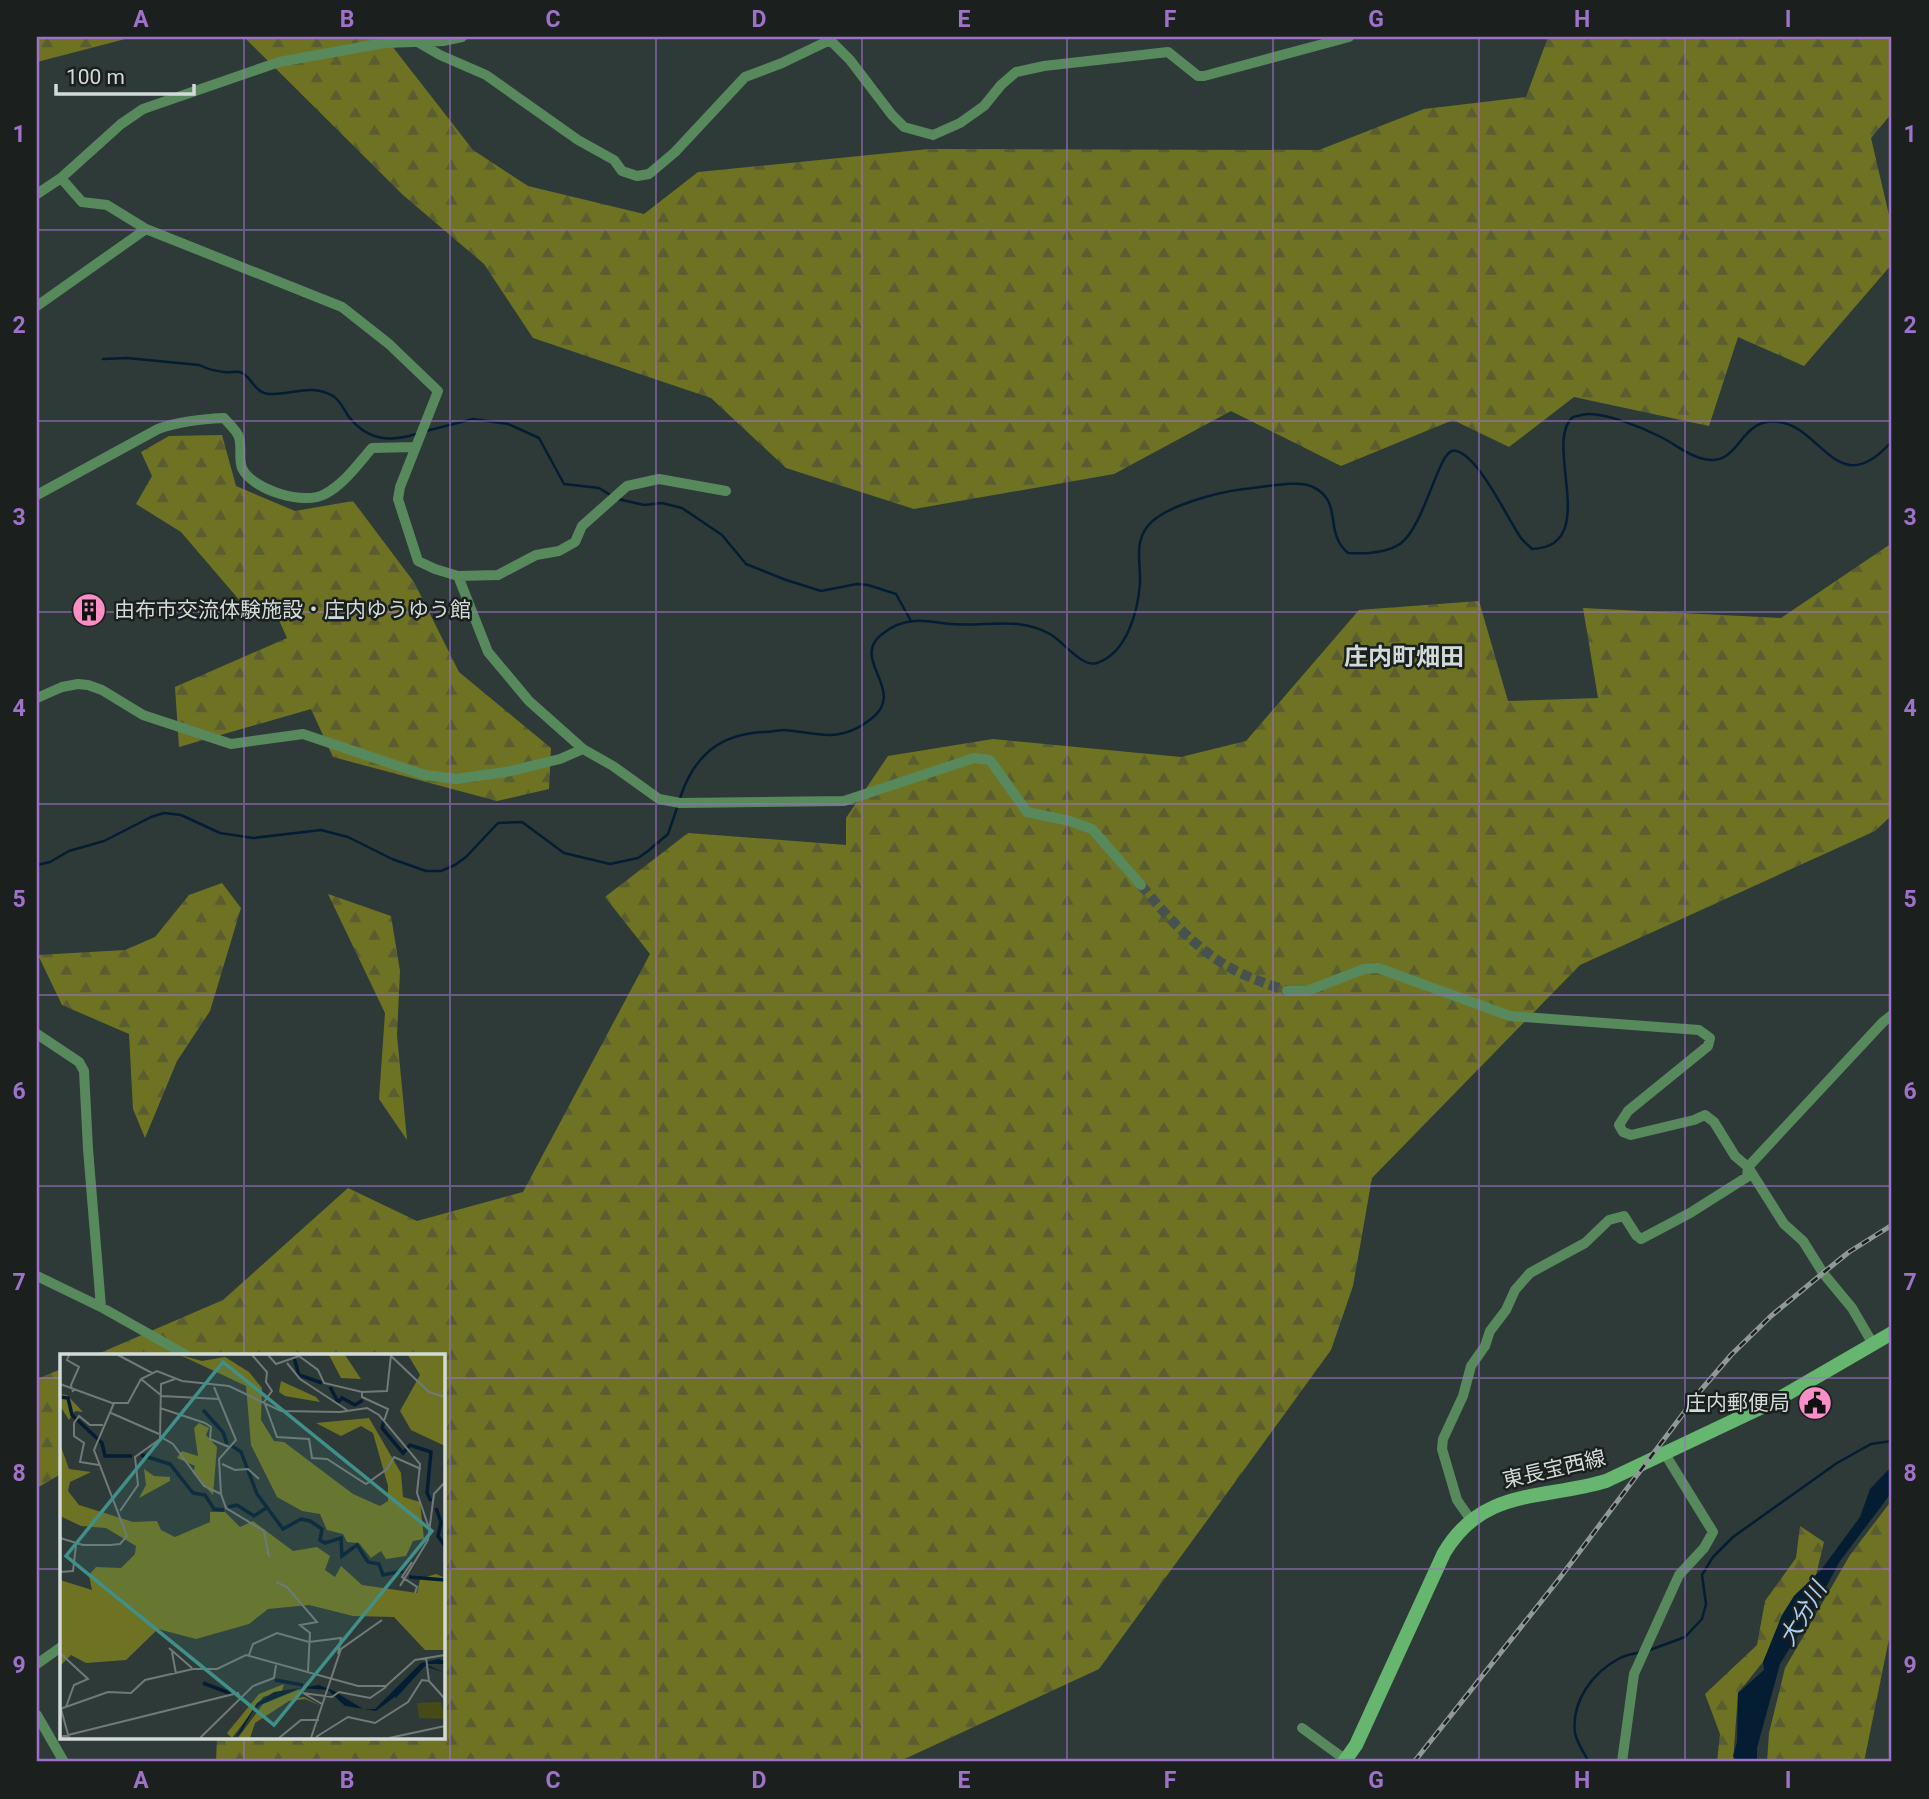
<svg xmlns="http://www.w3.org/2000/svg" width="1929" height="1799" font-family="Roboto,'Noto Sans JP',sans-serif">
<defs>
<pattern id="forest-firs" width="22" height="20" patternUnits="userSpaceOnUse" patternTransform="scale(1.75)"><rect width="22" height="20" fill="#6e7323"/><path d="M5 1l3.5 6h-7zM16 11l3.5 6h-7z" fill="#595d30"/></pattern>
</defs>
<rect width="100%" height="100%" fill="#2e3a38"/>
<!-- forest -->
<path fill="url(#forest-firs)" d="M37,37H133L37,62Z
M244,37H385L473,150L528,186L644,214L698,172L929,149L1319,150L1424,109L1526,97L1548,37H1841L1892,39V113L1871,138L1892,228V264L1804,366L1738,337L1709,426L1574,397L1509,447L1453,420L1341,466L1231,411L1114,474L914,509L786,468L711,398L533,338L484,264L403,195Z
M222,435L236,486L295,511L353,501L414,582L459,672L551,748L549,789L497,801L333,757L311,709L179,747L175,687L287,638L270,600L247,609L181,532L136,504L152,476L141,452L169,436Z
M1892,543V815L1875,831L1580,965L1372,1178L1353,1286L1331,1350L1099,1669L898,1762H216L217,1738H443V1356H93L223,1300L348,1188L417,1221L523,1192L650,954L605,897L688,833L846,845V818L888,756L993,739L1181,757L1246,741L1359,610L1479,601L1508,701L1598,698L1583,608L1781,618Z
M222,883L241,908L210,1011L177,1061L145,1138L133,1109L129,1034L62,1005L38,955L125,950L155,937L189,895Z
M328,894L391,916L400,971L397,1035L407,1140L379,1099L385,1013Z
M61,1369V1474L37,1488V1379Z
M1892,1500V1624L1864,1762H1767L1769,1733L1785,1668L1850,1555Z
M1800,1526L1824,1542L1816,1575L1794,1596L1763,1662L1738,1693L1733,1762H1717L1720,1734L1705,1694L1757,1645L1765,1601L1796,1558Z"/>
<!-- water -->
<path fill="#051d33" d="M1892,1466V1492L1840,1561L1817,1604L1780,1664L1757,1748V1762H1737L1733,1756L1737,1742L1738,1693L1764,1670L1763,1662L1782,1615L1794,1596L1821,1570L1860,1517L1870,1489Z"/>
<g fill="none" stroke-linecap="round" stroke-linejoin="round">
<!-- stream -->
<path stroke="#051d33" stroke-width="2.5" d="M103,359L127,358L199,365C207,369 215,371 224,372C229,373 235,371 240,372C252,376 254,393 269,394C291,395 312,383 333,396C340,400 344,410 349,417C368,441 390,442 416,434
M426,431L473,419L508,424L539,438L564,484L599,488L612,496
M618,499L644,505L662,503L682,508L722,535L746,564L786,580L821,591L857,584L868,585L896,594L911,621
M680,798C694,756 719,734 764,732C771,732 778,730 785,730C819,733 839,744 871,719C908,691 850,660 881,635C890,627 901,622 914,621C927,620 938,623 951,624C985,627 1017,616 1050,634C1064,642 1082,668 1097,663C1127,653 1138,611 1140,583C1141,564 1134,544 1147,527C1162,506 1219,492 1244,489C1262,488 1298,479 1313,487C1344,502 1323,532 1348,553C1364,554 1386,553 1400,544C1424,527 1438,454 1452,451C1475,447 1509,522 1521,538C1524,542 1528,545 1532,549C1602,547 1542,442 1573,417C1578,416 1584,414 1589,414C1609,414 1643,428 1661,437C1675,444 1688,456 1704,459C1741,468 1738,416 1779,422C1822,427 1838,503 1892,441
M37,865L50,862L69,851L104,841L151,817L164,813L181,815L220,833L253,838L321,830L348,837L392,859L426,871H441L455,865L466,857L498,823L522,822L564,853L610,864L638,858L648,851L668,834L678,805
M1647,1651L1685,1637L1702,1619L1706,1604L1702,1575L1713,1557L1733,1537L1837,1463L1871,1444L1892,1441
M1589,1762C1584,1753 1577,1743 1575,1733C1571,1701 1593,1672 1620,1658C1626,1655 1634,1654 1641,1652"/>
<!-- street-tunnel -->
<path stroke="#475250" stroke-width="10" stroke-dasharray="10 5" stroke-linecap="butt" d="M1141,885C1163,912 1187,939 1216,959C1237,974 1262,982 1287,991"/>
<!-- street -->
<path stroke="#58895d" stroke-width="10" d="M409,37L440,55L486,75L578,140L614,160L622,171L637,176L649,174L675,152L745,77L782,63L830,40L850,60L892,115L904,127L933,135L960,123L984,106L1001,85L1016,72L1044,66L1168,52L1198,76H1204L1349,37
M61,178L82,202L107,205L146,229L342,307L389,344L438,391L400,487L398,499L418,561L435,569L458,576L498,575L536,555L559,551L575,542L582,526L627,486L659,479L726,491
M37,194L61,178L121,124L143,109L279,62L384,43L443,41L462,37
M37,306L146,229
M37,495L158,429C180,421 201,419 224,418C228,423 235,429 238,435C243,444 238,458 242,468C252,490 305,506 325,494C344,484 358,464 372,448L416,447
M458,576L488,652L529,701L583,749L613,766L659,799L680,803L844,801L974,758L990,760L1027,812L1070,821L1092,829L1141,885
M37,698L62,687L78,684L88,685L102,690L143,715L231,744L303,734L425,775L456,779L506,772L560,759L583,749
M1287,991H1307L1364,969L1378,968L1510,1016L1699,1030L1710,1038L1708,1046L1628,1111L1619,1125L1623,1132L1631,1135L1694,1120L1705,1115L1714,1122L1735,1156L1748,1167L1784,1224L1803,1241L1823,1273L1852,1308L1873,1344
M37,1034L79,1062L84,1071L88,1149L101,1307
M37,1276L101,1307L188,1356
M1471,1520L1457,1500L1442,1449L1443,1439L1463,1396L1471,1366L1485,1346L1490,1331L1506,1310L1515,1290L1530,1273L1585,1243L1609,1220L1624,1216L1636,1235L1641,1239L1690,1213L1747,1177L1748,1167L1883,1022L1892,1015
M37,1664L61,1647
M37,1715L64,1762
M1302,1728L1346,1760
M1622,1762L1634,1674L1679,1575L1704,1548L1713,1532L1665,1454"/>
<!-- secondary -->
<path stroke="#66b670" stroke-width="14" d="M1344,1762L1356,1745L1444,1553C1483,1487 1543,1500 1606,1481L1773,1402L1892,1333"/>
<!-- rail casing -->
<g stroke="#909997" stroke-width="5">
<path id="rail" d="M1414,1762L1559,1579L1701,1390L1731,1355L1771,1316L1823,1273L1849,1252L1892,1225"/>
</g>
<!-- rail -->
<use href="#rail" stroke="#1b201f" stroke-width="2.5" stroke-dasharray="8" stroke-linecap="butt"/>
</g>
<!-- grid -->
<path fill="none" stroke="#9e72c9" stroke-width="2" stroke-opacity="0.55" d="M244,37V1356M450,37V1762M656,37V1762M862,37V1762M1067,37V1762M1273,37V1762M1479,37V1762M1685,37V1762M37,230H1892M37,421H1892M37,612H1892M37,804H1892M37,995H1892M37,1186H1892M37,1378H61M443,1378H1892M37,1569H61M443,1569H1892M244,1738V1762"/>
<!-- icons -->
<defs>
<g id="building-disc" transform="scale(1.75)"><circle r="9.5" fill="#fb8fc5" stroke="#1b201f"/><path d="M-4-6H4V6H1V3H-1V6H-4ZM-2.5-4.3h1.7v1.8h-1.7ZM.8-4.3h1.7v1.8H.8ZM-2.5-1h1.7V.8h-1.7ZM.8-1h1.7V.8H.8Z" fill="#111"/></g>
<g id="civic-disc" transform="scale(1.75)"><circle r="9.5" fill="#fb8fc5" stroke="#1b201f"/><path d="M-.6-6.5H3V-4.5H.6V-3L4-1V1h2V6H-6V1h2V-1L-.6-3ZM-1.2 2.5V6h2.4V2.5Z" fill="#111"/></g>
</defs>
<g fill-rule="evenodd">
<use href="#building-disc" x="89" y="610"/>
<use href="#civic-disc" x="1815" y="1403"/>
</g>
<g text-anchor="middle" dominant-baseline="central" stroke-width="5" stroke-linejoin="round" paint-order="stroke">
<!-- poi labels -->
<g font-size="21" fill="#d3dbd9" stroke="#1b201f" text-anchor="start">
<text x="114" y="610">由布市交流体験施設・庄内ゆうゆう館</text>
<text x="1790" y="1403" text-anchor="end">庄内郵便局</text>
</g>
<!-- street labels -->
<g font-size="21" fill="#d3dbd9" stroke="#1b201f">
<text transform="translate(1554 1469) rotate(-13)">東長宝西線</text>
</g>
<!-- water labels -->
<g font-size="23" font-style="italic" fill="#abd0f3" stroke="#1b201f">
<text transform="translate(1803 1614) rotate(-59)">大分川</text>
</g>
<!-- quarter labels -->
<g font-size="24" font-weight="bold" fill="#d3dbd9" stroke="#1b201f">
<text x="1404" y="657">庄内町畑田</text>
</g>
</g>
<!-- overview -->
<g transform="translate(60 1354)">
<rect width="385" height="385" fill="#2e3a38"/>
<path d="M120,1L142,7L165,3L189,18L202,34L201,66L214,87L224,88L293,140L320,152L328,147V132L313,79L301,72L281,82L256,69L309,64L341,119L343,143L360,148L364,185L353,187L346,202L326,205L321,197L311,204L299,189L287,188L283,180L267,176L260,160L242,157L217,143L191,91L186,32ZM269,1H285L301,25L281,24ZM348,1H385V92L351,76L340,57L360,21ZM221,27L256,43L260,48L225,42L219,38ZM0,40L7,41L23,58L15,57L9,66L0,52ZM139,69L149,74L146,81L157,93L153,141L133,119L135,112L117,104L122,97L138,102L134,74ZM0,90L9,115L31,118L10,128L8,137L19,151L73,168L97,167L101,176L115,183L150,168V158H165L180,173L193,167L233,197L257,193L270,202L265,216L275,223L281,212L302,231L357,239L360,225L376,220L385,224V296H365L334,263L293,262L249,251L208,255L189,270L136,285L98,275L66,306L26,309L11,301L0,312V226L32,236L29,221L36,213L61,214L75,200L76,192L46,174L21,172L0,162ZM84,115L94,122L110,123V127L79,144L86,131ZM224,330L222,337L203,343L172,384L167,379L199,340ZM240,335L238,344L244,343L261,352L245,345L229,347L195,369L190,384H178L203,350Z" fill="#6e7323"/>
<path d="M381,348L385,365L359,364L357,349Z" fill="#464a16"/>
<path d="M379,305L385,307V310H365L385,319L365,312L335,345L336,342L316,357L285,352L268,336L240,334L200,351L193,357L181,378L175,384L197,349L214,338L259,331L274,337L303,355H315L361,309Z" fill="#051d33"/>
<path fill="none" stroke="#051d33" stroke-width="3.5" d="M234,4L239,21L262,29M270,33L278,48L282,44L295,51L303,46M0,43L8,44L12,61L42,89L45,102H72M143,56L163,78L167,90M324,67L322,74L343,99L350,91L371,98L367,139L371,147M172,92L181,98L197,140L223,175L241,165L250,167L262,175L260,186L265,189L281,184L282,202L297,191L308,208L319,210L323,221L343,217M81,101L110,110L133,139L145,141L154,155L164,156M168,153L177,151L194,162L206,154M376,154L381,168L378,182L385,192M349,223L385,226M215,326L243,331M143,329L172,340"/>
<path fill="none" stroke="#707a78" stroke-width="2" d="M9,1L7,6L19,13L11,31L13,38M58,1L92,19M192,1L207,18L206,28L212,37L204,48M208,1L216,10L239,2L258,16L264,29L302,38L327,37L331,1M330,1L369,38L385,43M227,9L240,25L287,56M81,25L102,42L159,45M0,30L52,49H68L81,25L97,17L122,27L169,32L221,57L280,58L307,54L319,61L360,110L357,139L369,174M154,33L176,86L159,105L161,140L166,154L204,177L209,203M302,38V43L328,55L324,67M205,50L217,83L249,85L252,104L267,105L306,130L327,115L334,103L361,115M100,54L145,69L151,73L150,85L169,93M51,59L99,80M101,83L113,90L144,132L161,140M162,110L175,116L188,115L199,125M39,111L20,108L24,89L14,82V69L19,62L30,71H43M60,157L78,131L75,103L100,85L101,30L115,25M0,184L23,191H50L60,190L67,182L34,96L54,49M352,208L342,223L357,233L355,239M0,218L13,217L16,191M216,228L227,233L257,268L240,271L250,279L248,317M340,232L368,186L374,140L385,128M109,294L132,314M112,298L116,320M0,299L28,325L14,331L6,353M189,301L193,290L217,279L249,288L281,284L278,300M366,303L369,327L385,345M262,350L243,339L272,343L279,338L310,344L326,333M0,355L48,338L71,339L85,326L133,315H157L186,301L298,332H326L355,306L385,301M1,355L9,384M0,383L178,339L180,344M256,383L288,363L315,369L348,348L362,326L369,327M140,384L193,332L214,324L216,311M219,384L241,366H259M251,384L281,295L322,266M329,384L385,372"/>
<path fill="#408f89" fill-opacity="0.15" stroke="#408f89" stroke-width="3.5" d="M163,8L372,177L214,371L6,202Z"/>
<rect width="385" height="385" fill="none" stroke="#d3dbd9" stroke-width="3.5"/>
</g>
<!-- border -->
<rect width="1929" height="1799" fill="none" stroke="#1b201f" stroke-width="77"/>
<!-- scale -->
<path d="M56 84v10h138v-10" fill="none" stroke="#d3dbd9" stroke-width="3.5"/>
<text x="66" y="84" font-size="21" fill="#d3dbd9" stroke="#1b201f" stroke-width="5" paint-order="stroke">100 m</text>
<rect x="38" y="38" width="1852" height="1722" fill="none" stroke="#9e72c9" stroke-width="2.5"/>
<g font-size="23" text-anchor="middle" font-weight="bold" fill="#9e72c9">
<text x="141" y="27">A</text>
<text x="347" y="27">B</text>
<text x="553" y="27">C</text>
<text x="759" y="27">D</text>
<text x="964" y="27">E</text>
<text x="1170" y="27">F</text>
<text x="1376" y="27">G</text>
<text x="1582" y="27">H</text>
<text x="1788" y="27">I</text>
<text x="19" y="142">1</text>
<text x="1910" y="142">1</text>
<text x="19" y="333">2</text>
<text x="1910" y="333">2</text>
<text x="19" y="525">3</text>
<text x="1910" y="525">3</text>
<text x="19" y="716">4</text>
<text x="1910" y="716">4</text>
<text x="19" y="907">5</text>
<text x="1910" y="907">5</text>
<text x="19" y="1099">6</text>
<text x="1910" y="1099">6</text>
<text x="19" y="1290">7</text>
<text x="1910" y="1290">7</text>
<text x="19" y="1481">8</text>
<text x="1910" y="1481">8</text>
<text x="19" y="1673">9</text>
<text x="1910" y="1673">9</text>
<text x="141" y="1788">A</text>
<text x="347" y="1788">B</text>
<text x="553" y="1788">C</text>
<text x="759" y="1788">D</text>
<text x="964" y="1788">E</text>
<text x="1170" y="1788">F</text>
<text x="1376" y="1788">G</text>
<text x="1582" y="1788">H</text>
<text x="1788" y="1788">I</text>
</g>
</svg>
